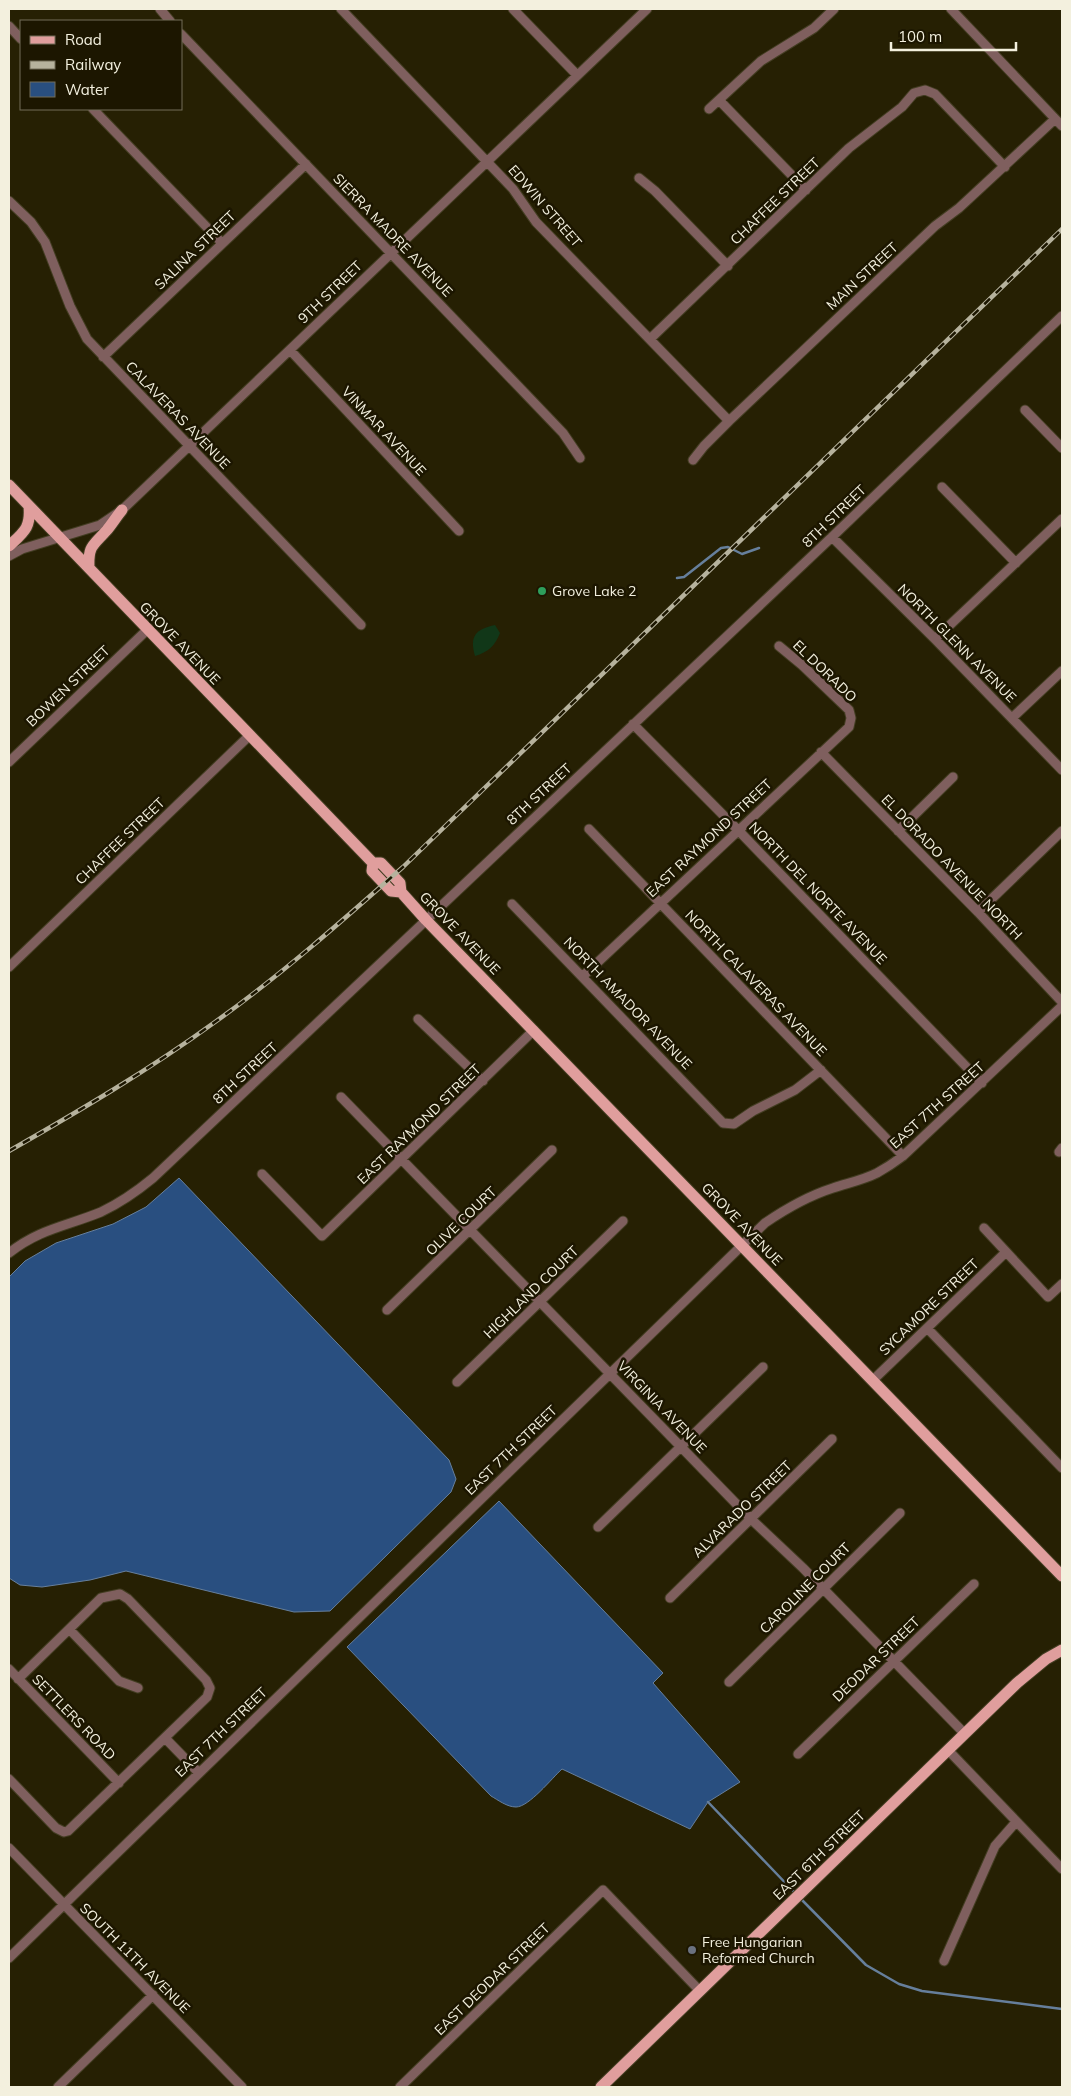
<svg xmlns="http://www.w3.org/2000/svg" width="1071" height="2096" font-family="Mulish,sans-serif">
<rect width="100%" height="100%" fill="#262003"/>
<!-- green -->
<path fill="#113718" d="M495,625L500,633C495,646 488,652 475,656C469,636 476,629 495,625Z"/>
<!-- water -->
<path fill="#294f80" stroke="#667f9c" d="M179,1178L449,1460L456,1479L451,1492L330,1611L294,1612L126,1571L90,1580L42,1587L20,1585L9,1578V1277L25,1261L56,1243L113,1224L146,1207Z
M499,1501L663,1673L653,1683L740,1782L708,1802L690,1829L562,1769C552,1778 529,1807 516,1807C507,1807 498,1800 491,1796L347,1647Z"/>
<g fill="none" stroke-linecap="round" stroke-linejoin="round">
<!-- stream -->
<path stroke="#667f9c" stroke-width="2.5" d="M677,578L684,577L721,548L728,547L742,554L759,548
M708,1802L795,1893
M801,1899L866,1965L899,1984L922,1991L1062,2009"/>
<!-- minor casing -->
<g stroke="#433d22" stroke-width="11">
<path id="minor" d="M160,9L170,21
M341,9L513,189L536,222L729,421
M513,9L577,75
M951,9L1062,126
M9,26L21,39
M181,34L563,433L580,458
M719,100L806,190
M93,109L222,243
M709,109L761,61L814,28L834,9
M639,178L655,191L728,266
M9,201L31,222L45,242L70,306L87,339L361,625
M650,339L849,148L902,107L914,93L925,90L935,94L1005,167
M290,350L459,531
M103,357L306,164
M1025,410L1062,448
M693,460L704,446L729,421L935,226L959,208L1055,119
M942,487L1016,563
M832,537L935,639L1062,770
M9,556L22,549L100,525L122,510L647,9
M935,639L1062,519
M1012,718L1062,671
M633,724L738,830L982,1083
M821,752L978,912L1062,1002
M9,762L147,630
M589,829L903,1156
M898,831L953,777
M512,904L723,1123L734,1124L753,1111L795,1090L821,1070
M978,912L1062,831
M9,967L250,735
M583,976L849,727L851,718L849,710L802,665L779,646
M418,1019L483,1081
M341,1097L751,1519L803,1568L965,1734
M1059,1152L1062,1148
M262,1174L322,1236L534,1030
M984,1228L1048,1297L1062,1284
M9,1253C39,1229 67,1226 101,1212C120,1203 136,1192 153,1178L832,537L1062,316
M387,1310L552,1150
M927,1328L1062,1468
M873,1380L1005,1253
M457,1382L623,1221
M598,1527L763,1367
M670,1598L832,1439
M70,1630L119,1681L138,1688
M9,1669L119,1783
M729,1682L900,1513
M165,1738L199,1773
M948,1750L1062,1869
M798,1754L974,1584
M9,1779L56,1828L64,1832L68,1831L207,1697L210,1688L206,1680L128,1599L120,1594L101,1598L18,1679
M9,1848L242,2087
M9,1958L765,1223C787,1208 808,1196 833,1188C848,1183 863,1180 877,1173C886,1168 895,1162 903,1156L1062,1006
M944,1961L995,1846L1016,1822
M58,2087L153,1995
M400,2087L603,1890L700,1991"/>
</g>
<!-- major casing -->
<g stroke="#433d22" stroke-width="13">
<path id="major" d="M9,485L373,863H381L400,883L401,892L426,920L1062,1576
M9,546C24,532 31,528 29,506
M89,568C88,545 93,546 107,530C112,524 117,516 122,510
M373,863L372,871L391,891L401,892
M601,2087L1017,1683L1046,1659L1062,1650"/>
</g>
<!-- minor -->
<use href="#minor" stroke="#7f5f5e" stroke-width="9"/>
<!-- major -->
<use href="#major" stroke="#e09e9d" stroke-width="11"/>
<!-- rail casing -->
<g stroke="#b6b29d" stroke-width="4.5">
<path id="rail" d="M9,1151C79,1111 149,1070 215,1022C281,975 342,921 403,867L1062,229"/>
</g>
<!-- rail -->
<use href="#rail" stroke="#1c1600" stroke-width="2.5" stroke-dasharray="8" stroke-linecap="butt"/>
</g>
<!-- markers -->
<circle fill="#2e9e5b" stroke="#1c1600" stroke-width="2" cx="542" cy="591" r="5"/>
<circle fill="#6b7280" stroke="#1c1600" stroke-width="2" cx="692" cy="1950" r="5"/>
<g text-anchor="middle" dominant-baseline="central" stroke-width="5" stroke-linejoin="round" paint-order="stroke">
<!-- street labels -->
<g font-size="14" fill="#f3f0de" stroke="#1c1600">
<text transform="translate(775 201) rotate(-44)">CHAFFEE STREET</text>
<text transform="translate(545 206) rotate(49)">EDWIN STREET</text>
<text transform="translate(393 235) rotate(46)">SIERRA MADRE AVENUE</text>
<text transform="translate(195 250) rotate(-44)">SALINA STREET</text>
<text transform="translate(862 276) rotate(-43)">MAIN STREET</text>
<text transform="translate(330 292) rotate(-44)">9TH STREET</text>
<text transform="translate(178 415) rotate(46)">CALAVERAS AVENUE</text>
<text transform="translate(384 431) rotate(47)">VINMAR AVENUE</text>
<text transform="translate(834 516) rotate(-44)">8TH STREET</text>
<text transform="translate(180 643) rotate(46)">GROVE AVENUE</text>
<text transform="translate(957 643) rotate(45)">NORTH GLENN AVENUE</text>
<text transform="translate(825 671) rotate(44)">EL DORADO</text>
<text transform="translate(68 686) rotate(-44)">BOWEN STREET</text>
<text transform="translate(539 794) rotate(-43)">8TH STREET</text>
<text transform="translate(709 838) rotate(-43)">EAST RAYMOND STREET</text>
<text transform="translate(120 841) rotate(-44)">CHAFFEE STREET</text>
<text transform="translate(952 867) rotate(46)">EL DORADO AVENUE NORTH</text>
<text transform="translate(818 893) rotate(46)">NORTH DEL NORTE AVENUE</text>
<text transform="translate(460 933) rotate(46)">GROVE AVENUE</text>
<text transform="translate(756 983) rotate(46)">NORTH CALAVERAS AVENUE</text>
<text transform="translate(628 1003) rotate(46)">NORTH AMADOR AVENUE</text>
<text transform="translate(245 1073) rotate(-43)">8TH STREET</text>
<text transform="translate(937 1105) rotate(-42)">EAST 7TH STREET</text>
<text transform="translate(419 1124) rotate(-44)">EAST RAYMOND STREET</text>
<text transform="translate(461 1221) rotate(-44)">OLIVE COURT</text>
<text transform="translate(742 1224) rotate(46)">GROVE AVENUE</text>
<text transform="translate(531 1292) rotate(-44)">HIGHLAND COURT</text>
<text transform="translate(929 1307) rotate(-44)">SYCAMORE STREET</text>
<text transform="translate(662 1407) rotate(46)">VIRGINIA AVENUE</text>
<text transform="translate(511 1450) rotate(-44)">EAST 7TH STREET</text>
<text transform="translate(742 1509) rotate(-44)">ALVARADO STREET</text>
<text transform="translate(805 1588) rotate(-45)">CAROLINE COURT</text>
<text transform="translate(876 1659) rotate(-44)">DEODAR STREET</text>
<text transform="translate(74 1717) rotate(46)">SETTLERS ROAD</text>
<text transform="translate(221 1732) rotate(-44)">EAST 7TH STREET</text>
<text transform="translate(819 1855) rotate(-44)">EAST 6TH STREET</text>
<text transform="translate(135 1958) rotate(45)">SOUTH 11TH AVENUE</text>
<text transform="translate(492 1979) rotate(-44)">EAST DEODAR STREET</text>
</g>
<!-- poi labels -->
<g font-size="14" fill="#f3f0de" stroke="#1c1600" text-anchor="start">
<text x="552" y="591">Grove Lake 2</text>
<text x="702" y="1942">Free Hungarian<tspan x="702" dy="16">Reformed Church</tspan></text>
</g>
</g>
<!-- border -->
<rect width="1071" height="2096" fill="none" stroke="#f3f0de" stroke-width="20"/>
<!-- legend -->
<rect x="20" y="20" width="162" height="90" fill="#1c1600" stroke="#726d59"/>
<rect x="30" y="36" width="25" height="8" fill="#e09e9d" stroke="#726d59"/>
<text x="65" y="45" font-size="15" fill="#f3f0de">Road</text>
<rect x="30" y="61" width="25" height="8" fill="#b6b29d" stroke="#726d59"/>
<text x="65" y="70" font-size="15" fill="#f3f0de">Railway</text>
<rect x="30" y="82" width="25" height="15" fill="#294f80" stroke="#726d59"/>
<text x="65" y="95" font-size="15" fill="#f3f0de">Water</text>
<!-- scale -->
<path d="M891 42v8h125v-8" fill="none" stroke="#f3f0de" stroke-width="2.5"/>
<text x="898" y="42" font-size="15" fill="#f3f0de" stroke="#1c1600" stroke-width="4" paint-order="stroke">100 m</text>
</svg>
